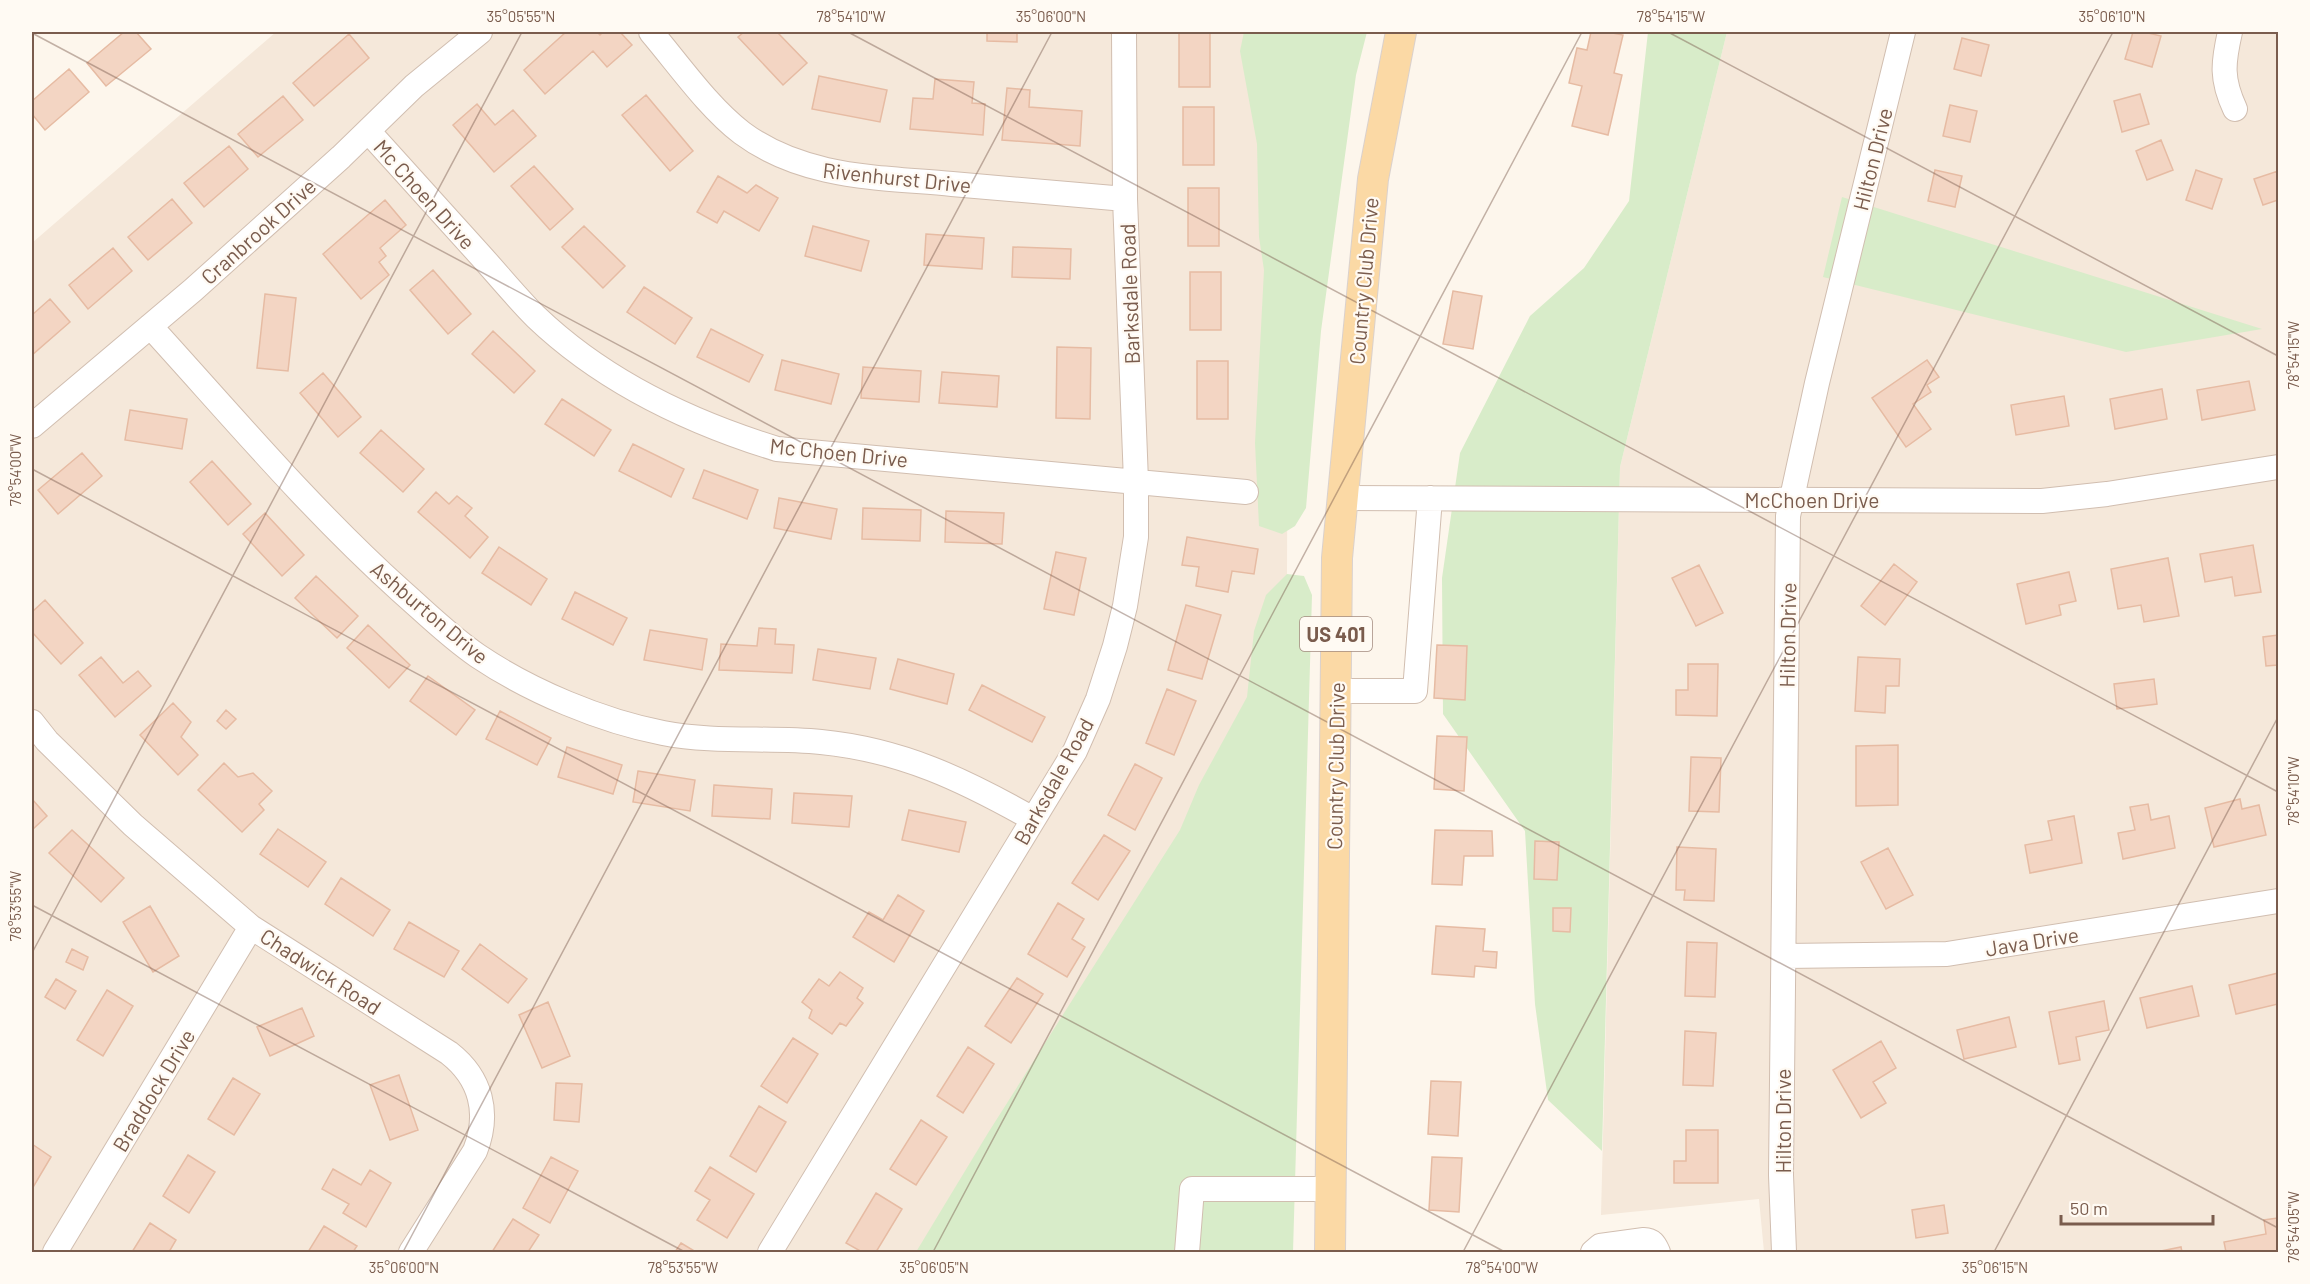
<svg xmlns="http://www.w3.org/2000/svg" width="2310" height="1284" font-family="Barlow,sans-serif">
<rect width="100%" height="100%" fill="#fdf6ec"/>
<!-- residential -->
<path fill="#f5e8da" d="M276,32H1289L1287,574L1266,719L955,1252H32V243Z
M1727,32H2278V1252H1764L1759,1199L1601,1215L1620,467Z"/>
<!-- green -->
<path fill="#d8ecc9" d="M1244,32H1367L1356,75L1321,331L1306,508L1295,526L1282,534L1259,526L1255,443L1264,270L1259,237L1257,144L1240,51Z
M1648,32H1727L1620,467L1602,1151L1548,1100L1535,1004L1525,831L1443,714L1442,578L1460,453L1530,316L1584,268L1629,201Z
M1842,197L2262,329L2126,352L1823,277Z
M1287,574L1304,576L1312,595L1293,1252H916L988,1133L1180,830L1199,785L1247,697L1254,631L1266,595Z"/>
<!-- building -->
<path fill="#f3d5c3" stroke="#e6bba3" stroke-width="1.5" d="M124,32H136L151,49L106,86L87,63Z
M566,32H597L600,35L603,32H620L632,45L607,67L593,51L545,94L524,70Z
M744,32H777L807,63L783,85L738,37Z
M987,32H1017V42L987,41Z
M1179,32H1210V87H1179Z
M1591,32H1607L1623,35L1614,73L1622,75L1608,135L1572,126L1582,86L1569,83L1577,48L1587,50Z
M2133,32H2144L2161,36L2152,67L2125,59Z
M349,34L369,58L314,106L293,83Z
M1962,38L1989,45L1981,76L1954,69Z
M69,69L89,92L45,130L32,114V101Z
M819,76L887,90L880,122L812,109Z
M935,79L974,82L972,103L985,104L983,135L910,129L913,98L933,99Z
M1007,88L1030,90L1029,107L1082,111L1080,146L1002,140Z
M2140,94L2149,124L2122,132L2114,101Z
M646,95L693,151L670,171L622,115Z
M283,96L303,120L258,157L238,134Z
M477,104L495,125L513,110L536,136L494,172L453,125Z
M1950,105L1977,111L1970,142L1943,136Z
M1183,107H1214V165H1183Z
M2161,140L2173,170L2147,180L2136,151Z
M229,146L248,169L204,207L184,183Z
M534,166L573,209L550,230L511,186Z
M1935,170L1962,176L1955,207L1928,201Z
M2196,170L2222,179L2212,209L2186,200Z
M2278,171V200L2263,205L2254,179Z
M718,176L747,193L756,185L778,198L759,231L724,211L717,223L697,212Z
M1188,188H1219V246H1188Z
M172,199L192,223L148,260L128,237Z
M385,200L406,225L380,248L386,256L379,262L389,275L361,299L323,254Z
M584,226L625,266L603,288L562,247Z
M813,226L869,241L861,271L805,256Z
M926,234L984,238L982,269L924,265Z
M1013,247L1071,249L1070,279L1012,277Z
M113,248L132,271L88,309L69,285Z
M433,270L471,314L448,334L410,290Z
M1190,272H1221V330H1190Z
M644,287L692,318L675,344L627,312Z
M1453,291L1482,296L1473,349L1443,344Z
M265,294L296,298L288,371L257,368Z
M50,299L70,322L32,355V315Z
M711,329L763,355L749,382L697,357Z
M493,331L535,371L514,393L472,354Z
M1057,347L1091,348L1090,419L1056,418Z
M782,360L839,374L831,404L775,390Z
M1927,360L1939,377L1927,385L1931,392L1913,404L1931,429L1906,447L1872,398Z
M1197,361H1228V419H1197Z
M863,367L921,371L919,402L861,398Z
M942,372L999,376L997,407L939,403Z
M323,373L361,417L338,437L300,393Z
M2249,381L2255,410L2202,420L2197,390Z
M2162,389L2167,419L2115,429L2110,399Z
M2064,396L2069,426L2016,435L2011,405Z
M562,399L611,430L594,456L545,424Z
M130,410L187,419L182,449L125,440Z
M381,430L424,469L403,492L360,453Z
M633,444L684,469L671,497L619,471Z
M82,453L102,476L58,514L38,490Z
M212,461L251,504L228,525L190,482Z
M704,470L758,490L747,519L693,498Z
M436,492L449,504L457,496L472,508L465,516L488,537L470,558L418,512Z
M779,498L837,509L831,539L774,528Z
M863,508L921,510L920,541L862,539Z
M946,511L1004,513L1002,544L945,542Z
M265,513L304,555L282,576L243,534Z
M1187,537L1258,549L1254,574L1232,571L1228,592L1196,586L1199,567L1182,565Z
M2253,545L2261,592L2235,596L2232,577L2205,582L2200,554Z
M499,547L547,579L531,605L482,573Z
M1056,552L1086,558L1074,615L1044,609Z
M2168,558L2179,616L2144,622L2141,605L2118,609L2111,569Z
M1894,564L1917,582L1885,625L1861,606Z
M1699,565L1723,613L1696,626L1672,578Z
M2069,572L2076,601L2059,605L2061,615L2026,624L2017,584Z
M316,576L358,616L337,638L295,598Z
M575,592L627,618L613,645L562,619Z
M45,600L83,643L61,664L32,632V612Z
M1186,605L1221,615L1202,679L1168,670Z
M368,625L410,665L389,688L347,648Z
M759,628L776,629L775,644L794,645L792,673L719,670L721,644L757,646Z
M650,630L707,639L702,670L644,660Z
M2278,635V665L2266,666L2263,637Z
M1437,645L1467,646L1465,700L1434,698Z
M818,649L876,658L870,689L813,680Z
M101,657L123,683L138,671L151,686L115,717L79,675Z
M1858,657L1900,659L1899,686H1886L1885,713L1855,711Z
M898,659L954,674L947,704L890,689Z
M1688,664H1718L1717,716L1676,715V690H1688Z
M428,676L475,710L456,735L410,701Z
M2154,679L2157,704L2117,709L2114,684Z
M982,685L1045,717L1032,742L969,710Z
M1167,689L1196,701L1174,755L1146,743Z
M173,703L191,722L181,737L198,755L178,775L140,735Z
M226,710L236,719L226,729L217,721Z
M500,711L551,738L537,765L486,739Z
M1437,736L1467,737L1464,791L1434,789Z
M1898,745V805L1856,806V746Z
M567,747L622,765L613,794L558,777Z
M1691,757L1721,758L1719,812L1689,811Z
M224,763L238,777L253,773L272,791L259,804L264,810L242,832L198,790Z
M1135,764L1162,778L1135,830L1108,815Z
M638,771L695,780L690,811L633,802Z
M714,785L772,789L770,819L712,816Z
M794,793L852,796L849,827L792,823Z
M32,799L47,816L32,830Z
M2240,799L2242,809L2259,805L2266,835L2214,847L2205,808Z
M2148,804L2151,820L2169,816L2175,848L2123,859L2118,833L2135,830L2130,807Z
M909,810L966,822L959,852L902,840Z
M2074,816L2082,863L2030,873L2025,845L2052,840L2048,821Z
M278,829L326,862L308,887L260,854Z
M72,830L124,878L101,902L49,853Z
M1435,830L1492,831L1493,856H1464L1462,885L1432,884Z
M1104,835L1130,851L1098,900L1072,883Z
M1535,841L1559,842L1557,880L1534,879Z
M1677,847L1716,849L1714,901L1684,900L1685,890H1676Z
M1888,848L1913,895L1886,909L1861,862Z
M341,878L390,910L373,936L325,904Z
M898,895L924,911L894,962L853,937L869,912L883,920Z
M1058,903L1084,919L1072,939L1085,947L1067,977L1028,954Z
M150,906L179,956L153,972L123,922Z
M1553,908H1571L1570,932L1553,931Z
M409,922L459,951L444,977L394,949Z
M1436,926L1485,929L1483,951L1497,952L1496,968L1475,966L1474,977L1432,974Z
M1687,942L1717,943L1715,997L1685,996Z
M480,944L527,979L508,1003L462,969Z
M72,949L88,957L83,970L66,962Z
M840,972L863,988L857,998L863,1003L846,1026L840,1023L832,1034L809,1018L812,1010L802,1002L819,979L829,986Z
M2278,973V1004L2236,1014L2229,985Z
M1017,978L1043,994L1011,1043L985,1026Z
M56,979L76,991L65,1009L45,997Z
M2192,986L2199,1016L2147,1028L2140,998Z
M107,990L133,1006L103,1056L77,1040Z
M2104,1001L2109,1030L2076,1037L2080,1060L2059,1064L2049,1012Z
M548,1002L570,1056L542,1068L519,1015Z
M302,1008L314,1036L270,1056L257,1027Z
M2009,1017L2016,1047L1964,1059L1957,1030Z
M1685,1031L1716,1033L1713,1086L1683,1085Z
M793,1038L818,1054L787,1103L761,1086Z
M1881,1041L1896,1068L1873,1082L1886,1103L1861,1118L1833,1070Z
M968,1047L994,1064L963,1113L937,1096Z
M399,1075L418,1130L390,1140L370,1085Z
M233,1078L260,1094L234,1135L208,1119Z
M1431,1081L1461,1082L1458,1136L1428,1134Z
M556,1083L582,1084L579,1122L554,1120Z
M759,1106L786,1122L756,1172L730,1156Z
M921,1120L947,1137L916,1185L890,1169Z
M1686,1130H1718V1183H1674V1161H1686Z
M32,1144L51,1157L32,1189Z
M188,1155L215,1172L189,1213L163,1196Z
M551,1157L578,1171L550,1223L523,1208Z
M1432,1157L1462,1158L1459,1212L1429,1210Z
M710,1167L754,1194L727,1238L697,1220L710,1200L695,1191Z
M333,1169L361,1185L370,1170L391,1183L366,1227L343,1213L349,1204L322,1189Z
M876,1193L902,1209L876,1252H862L846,1243Z
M1944,1205L1948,1233L1916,1238L1912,1210Z
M2277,1218L2278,1252H2226L2224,1242L2266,1234L2264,1220Z
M513,1219L539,1235L528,1252H492Z
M150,1223L176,1240L169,1252H132Z
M324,1226L357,1246L353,1252H308Z
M681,1243L696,1252H675Z
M2181,1247L2182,1252H2156Z"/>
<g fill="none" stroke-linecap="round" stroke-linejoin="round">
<!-- minor casing -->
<g stroke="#d1beb0" stroke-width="26">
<path id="minor" d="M651,32C679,65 708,107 742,133C804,179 879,177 952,184C1010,189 1068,194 1125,199
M2230,32C2223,63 2221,79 2235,109
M368,131C406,173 443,214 481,256C499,276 517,298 536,317C603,381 689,422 777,449L1246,492
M150,326C232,416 310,509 401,591C426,613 450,637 478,656C530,691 601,721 663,733C714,743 769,737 821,742C902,750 964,780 1033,819
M32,426L193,290L341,157L414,86L480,32
M1343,498L2042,501L2107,494L2278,467
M1336,691H1415L1430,498
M32,722L47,741L133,825L251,927L449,1053C481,1078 490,1113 475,1151L411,1252
M1784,956L1947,954L2278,901
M55,1252L251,927
M770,1252L1075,751L1098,699L1115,646L1125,606L1136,537V481L1125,199L1124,32
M1187,1252L1192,1189H1331
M1593,1252L1600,1246L1644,1240C1653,1240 1655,1246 1658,1252
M1784,1252L1781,1175L1788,516L1817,383L1903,32"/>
</g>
<!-- major casing -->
<g stroke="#dad1cd" stroke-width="32">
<path id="major" d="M1330,1252L1337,558L1373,179L1401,32"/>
</g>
<!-- minor -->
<use href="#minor" stroke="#fff" stroke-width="24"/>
<!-- major -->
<use href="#major" stroke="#fbd9a5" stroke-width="30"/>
</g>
<!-- ticks -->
<path fill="none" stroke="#7a5c4d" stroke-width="1.5" stroke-opacity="0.45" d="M848,32L2278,792M1668,32L2278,356M32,33L2278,1228M32,469L1505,1252M32,905L685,1252M32,953L522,32M403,1252L1052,32M933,1252L1582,32M1463,1252L2113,32M1994,1252L2278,717"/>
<g text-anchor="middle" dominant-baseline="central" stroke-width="4.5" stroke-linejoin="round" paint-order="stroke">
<!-- shield labels -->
<rect fill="#fffaf3" stroke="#a28b7f" stroke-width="1.5" x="1300" y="617" width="72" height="34" rx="4.5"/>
<g font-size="20" font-weight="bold" fill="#7a5c4d">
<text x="1336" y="634">US 401</text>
</g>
<!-- street labels -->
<g font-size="21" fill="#7a5c4d" stroke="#fffaf3">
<text transform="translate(1872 159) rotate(-76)">Hilton Drive</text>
<text transform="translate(897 177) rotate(6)">Rivenhurst Drive</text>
<text transform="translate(425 194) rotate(48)">Mc Choen Drive</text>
<text transform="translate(258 231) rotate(-42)">Cranbrook Drive</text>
<text transform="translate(1363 281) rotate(-85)">Country Club Drive</text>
<text transform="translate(1129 294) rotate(-92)">Barksdale Road</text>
<text transform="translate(839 452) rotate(6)">Mc Choen Drive</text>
<text x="1812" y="499">McChoen Drive</text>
<text transform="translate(430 612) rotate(40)">Ashburton Drive</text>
<text transform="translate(1787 635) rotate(-89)">Hilton Drive</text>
<text transform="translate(1335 766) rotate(-89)">Country Club Drive</text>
<text transform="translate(1053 781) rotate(-61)">Barksdale Road</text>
<text transform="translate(2032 941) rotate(-9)">Java Drive</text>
<text transform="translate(321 971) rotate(33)">Chadwick Road</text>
<text transform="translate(153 1090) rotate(-59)">Braddock Drive</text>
<text transform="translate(1782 1121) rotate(-90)">Hilton Drive</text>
</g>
</g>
<!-- border -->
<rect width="2310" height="1284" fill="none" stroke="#fffaf3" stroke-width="66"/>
<!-- scale -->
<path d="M2061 1215v9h152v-9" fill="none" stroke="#7a5c4d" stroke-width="3"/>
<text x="2070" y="1215" font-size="18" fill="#7a5c4d" stroke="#fffaf3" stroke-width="4.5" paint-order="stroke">50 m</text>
<rect x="33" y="33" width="2244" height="1218" fill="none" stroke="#7a5c4d" stroke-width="2"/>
<g font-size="15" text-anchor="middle" fill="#7a5c4d">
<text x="521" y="22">35°05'55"N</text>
<text x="851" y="22">78°54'10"W</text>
<text x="1051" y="22">35°06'00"N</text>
<text x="1671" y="22">78°54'15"W</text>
<text x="2112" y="22">35°06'10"N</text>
<text transform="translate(2294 355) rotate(-90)" y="5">78°54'15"W</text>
<text transform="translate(16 470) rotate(-90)" y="5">78°54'00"W</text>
<text transform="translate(2294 791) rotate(-90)" y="5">78°54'10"W</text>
<text transform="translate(16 906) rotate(-90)" y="5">78°53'55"W</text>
<text transform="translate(2294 1227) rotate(-90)" y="5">78°54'05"W</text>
<text x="404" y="1273">35°06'00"N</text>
<text x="683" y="1273">78°53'55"W</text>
<text x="934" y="1273">35°06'05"N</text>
<text x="1502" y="1273">78°54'00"W</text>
<text x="1995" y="1273">35°06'15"N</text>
</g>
</svg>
